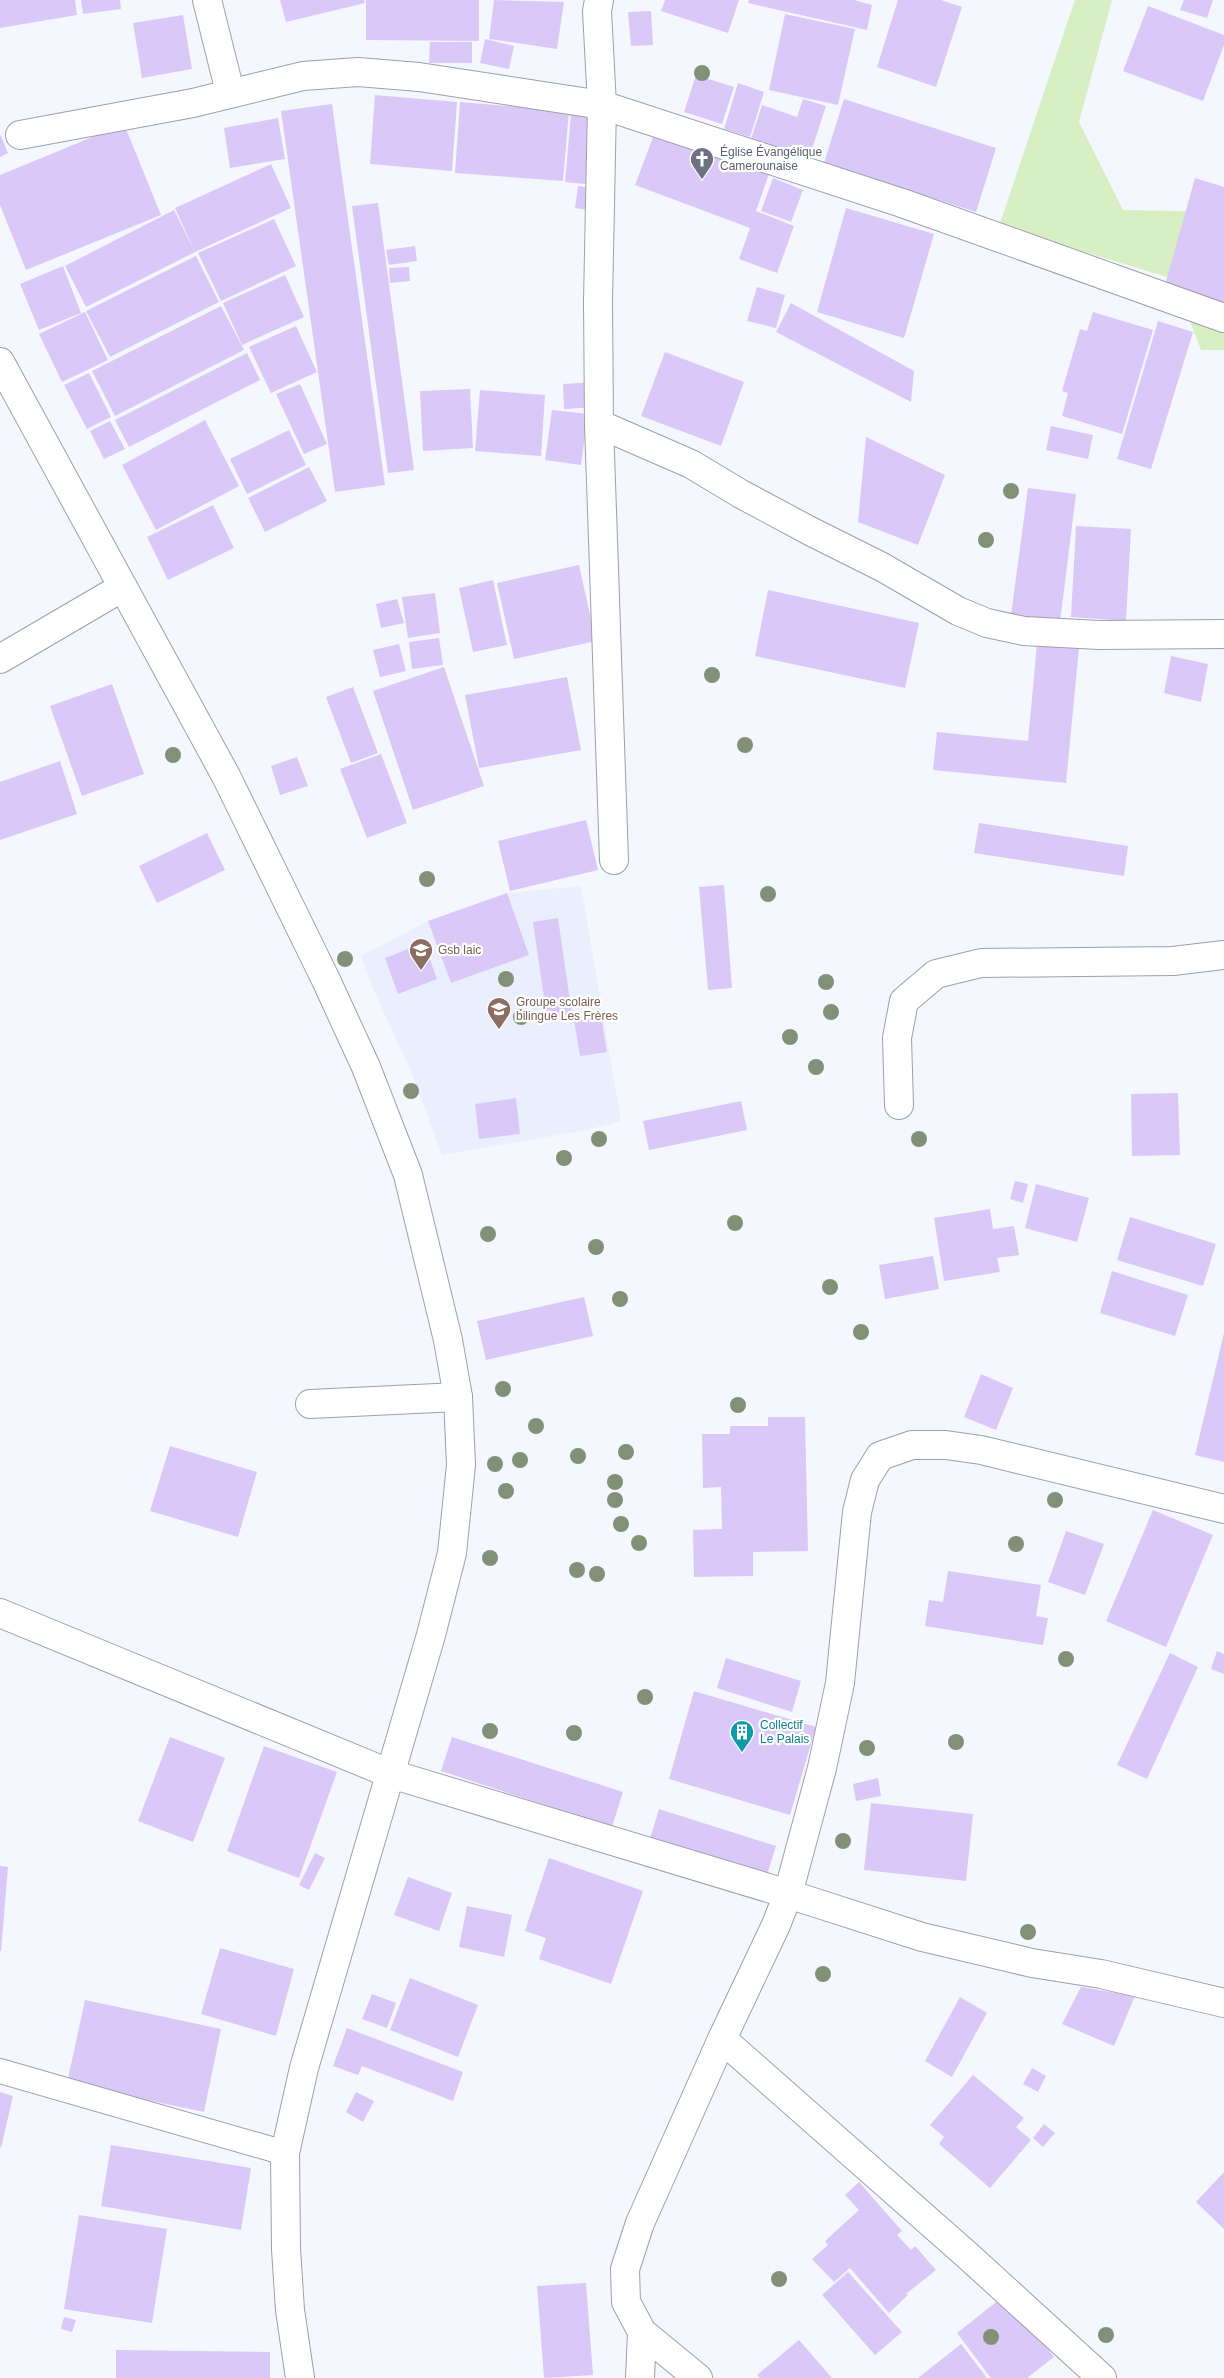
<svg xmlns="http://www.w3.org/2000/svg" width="1224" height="2378" font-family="Helvetica,sans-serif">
<rect width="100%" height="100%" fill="#f4f7fd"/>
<!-- built -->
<path fill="#eaeffe" d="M581,886L621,1121L587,1130L442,1155L411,1071L373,989L361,956L428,921L507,893Z"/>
<!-- green -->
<path fill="#d7efc2" d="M1075,0H1112L1079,122L1123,210L1224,212V350H1201L1174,279L999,226Z"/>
<!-- building -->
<path fill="#dac9f8" d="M0,0H75L77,15L0,28Z
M81,0H120L121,9L83,14Z
M280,0H364L365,3L286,22Z
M366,0H479V41L366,40Z
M494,0L564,2L557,49L489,39Z
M665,0H739L728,33L661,11Z
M749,0H854L872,5L867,30L748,3Z
M898,0H941L962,7L936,87L877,67Z
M1184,0H1213L1207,18L1180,10Z
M1148,6L1224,35V45L1203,101L1123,71Z
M651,11L653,45L631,46L628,12Z
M785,14L855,29L838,105L769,90Z
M183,15L192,69L142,78L133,23Z
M485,39L514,46L509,69L480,63Z
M430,42H472V63H429Z
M696,75L734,87L722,124L684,112Z
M738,83L764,92L750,137L724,129Z
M375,95L457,102L452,171L370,164Z
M803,99L826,106L809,158L751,139L762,105L797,117Z
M844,99L996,148L976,212L824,163Z
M460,102L569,111L563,181L455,173Z
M332,104L385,485L335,492L281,111Z
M571,115L611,119L605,186L565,182Z
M278,118L285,159L230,168L224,128Z
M124,124L161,215L26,270L0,205V175Z
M655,132L769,174L756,211L794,226L777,273L739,259L750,228L635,185Z
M0,134L8,153L0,157Z
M271,164L291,208L195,252L175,208Z
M773,178L803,190L791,222L761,211Z
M1195,178L1224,187V314L1162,296Z
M578,186L599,189L596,211L575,208Z
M378,203L414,470L388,473L352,206Z
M846,208L934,234L904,338L817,312Z
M174,210L195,252L86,307L65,266Z
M274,219L296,266L221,301L198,253Z
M415,246L417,261L389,265L386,250Z
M196,256L219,302L110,357L86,311Z
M63,266L81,313L39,330L20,284Z
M409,267L410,281L390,283L389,268Z
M285,275L304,317L242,345L223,303Z
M757,287L785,295L776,328L747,321Z
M791,303L914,371L911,402L776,332Z
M221,306L244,350L115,416L92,371Z
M85,312L108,360L62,382L39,334Z
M1093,312L1153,330L1122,434L1062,416L1068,393L1062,391L1080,329L1087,331Z
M1158,321L1193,332L1151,469L1117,459Z
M296,326L317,372L271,393L249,347Z
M665,352L744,382L721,446L641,416Z
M247,353L260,380L129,447L115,420Z
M89,373L111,417L87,429L64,385Z
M594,382L596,407L564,409L563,384Z
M300,384L327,444L304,454L276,394Z
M470,389L473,448L423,451L420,391Z
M480,390L545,395L541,456L475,451Z
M552,410L588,414L581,465L545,460Z
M205,420L239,486L156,530L122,465Z
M110,421L125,449L104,459L90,431Z
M1051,426L1093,435L1088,459L1046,450Z
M289,430L306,465L247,494L230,459Z
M866,437L945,475L918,545L858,522Z
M309,467L327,501L265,532L248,498Z
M1028,488L1076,494L1060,622L1011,615Z
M213,505L234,548L168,580L147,537Z
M1076,526L1131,529L1126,621L1071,617Z
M579,565L596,641L514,659L497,583Z
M493,580L507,645L473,652L459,588Z
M768,590L919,623L905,688L755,656Z
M435,593L440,633L408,638L402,597Z
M397,599L404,623L381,628L376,604Z
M439,638L443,665L412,669L409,642Z
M399,644L406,671L380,677L373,650Z
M1037,644L1079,648L1066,783L933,770L937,732L1028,741Z
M1171,656L1208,664L1201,702L1164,693Z
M444,667L484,786L413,810L373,691Z
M567,677L581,750L479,768L465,695Z
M112,684L144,774L82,796L50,706Z
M353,687L378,753L351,763L326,697Z
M381,754L407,823L367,838L340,769Z
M297,757L308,786L280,795L271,766Z
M60,761L77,814L0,840V782Z
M586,820L598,870L510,891L498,841Z
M979,823L1128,846L1124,876L974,853Z
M207,833L225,870L157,903L139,866Z
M724,885L732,988L708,990L699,887Z
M507,893L529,955L451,983L428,921Z
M558,918L572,1015L547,1018L533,922Z
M424,943L437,979L398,994L385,958Z
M601,1015L607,1052L580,1056L574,1020Z
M1178,1093L1180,1155L1132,1156L1131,1094Z
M516,1098L520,1134L479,1139L475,1104Z
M741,1101L747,1130L649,1150L643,1121Z
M1015,1181L1028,1184L1023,1203L1010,1199Z
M1036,1184L1089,1198L1077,1242L1025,1228Z
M990,1209L993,1229L1014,1226L1019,1255L997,1258L1000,1272L944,1281L934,1218Z
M1130,1217L1216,1244L1203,1286L1117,1260Z
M933,1256L939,1289L885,1299L879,1265Z
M1112,1271L1188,1295L1175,1336L1100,1313Z
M584,1297L593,1336L486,1360L477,1321Z
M1224,1333V1462L1195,1455Z
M981,1374L1013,1388L996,1430L964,1417Z
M768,1417H805L808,1551L753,1552V1576L694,1577L693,1530L722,1529L721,1487L703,1488L702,1434H730V1426H768Z
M170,1446L257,1472L238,1537L150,1511Z
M1153,1510L1213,1535L1166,1647L1106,1621Z
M1066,1531L1104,1544L1085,1595L1048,1582Z
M948,1571L1041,1585L1036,1616L1048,1618L1043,1645L925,1626L929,1600L943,1602Z
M1217,1651L1224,1654V1674L1211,1669Z
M1170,1653L1198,1667L1147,1779L1117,1765Z
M726,1658L801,1681L792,1712L717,1688Z
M694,1691L816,1727L790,1815L669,1779Z
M170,1737L225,1758L193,1842L138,1821Z
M452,1737L623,1792L612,1827L441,1771Z
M264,1746L337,1772L299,1878L227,1851Z
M878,1778L881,1796L856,1801L853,1784Z
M871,1803L973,1814L966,1881L864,1870Z
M659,1809L776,1846L766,1878L649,1842Z
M315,1853L325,1858L309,1890L299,1885Z
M549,1858L643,1891L611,1984L539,1959L546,1938L525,1931Z
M0,1866L8,1867L1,1951H0Z
M408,1877L452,1893L439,1931L394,1915Z
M467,1906L512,1915L504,1957L459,1947Z
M220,1948L294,1969L276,2036L201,2014Z
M410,1978L478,2005L458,2057L390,2030Z
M1081,1987L1135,1996L1114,2046L1062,2024Z
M372,1994L396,2003L387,2028L362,2019Z
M960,1997L987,2013L952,2077L925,2061Z
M85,2000L221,2029L204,2112L67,2083Z
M347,2028L463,2072L453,2101L362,2066L358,2075L333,2066Z
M1032,2068L1046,2076L1038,2092L1023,2084Z
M973,2075L1024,2118L1016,2127L1031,2140L990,2188L939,2144L944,2137L930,2125Z
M0,2092L13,2096L1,2148L0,2147Z
M356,2092L374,2101L363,2122L346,2112Z
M1044,2124L1055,2133L1043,2147L1033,2138Z
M111,2145L251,2168L241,2230L101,2206Z
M1224,2172V2229L1196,2202Z
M859,2182L902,2231L897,2235L911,2250L915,2246L936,2270L906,2294L908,2295L889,2313L850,2268L834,2282L812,2259L828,2245L825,2241L859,2210L845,2195Z
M79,2215L167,2229L152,2323L64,2309Z
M848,2272L902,2332L875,2355L822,2295Z
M586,2283L593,2375L544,2378L537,2286Z
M1005,2295L1054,2357L1027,2378H991L957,2333Z
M64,2317L76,2320L72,2332L61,2329Z
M799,2340L832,2378H760L757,2375Z
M961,2344L987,2378H918Z
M116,2350L270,2352V2378H116Z"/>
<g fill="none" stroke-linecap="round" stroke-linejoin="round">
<!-- lane casing -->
<g stroke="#9ca0aa" stroke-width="26">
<path id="lane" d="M0,2071L285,2153"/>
</g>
<!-- street casing -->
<g stroke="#9ca0aa" stroke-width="30">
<path id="street" d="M207,0L230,92
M599,0L597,11L602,105L598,302L599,424L614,860
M20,135L193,103L303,76L358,72L419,77L602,105L902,203L1224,318
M599,424L691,464L741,494L810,531L882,567L958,611L987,623L1024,631L1099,635L1224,634
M0,659L123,587
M899,1105L897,1038L904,1001L936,974L981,963L1173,961L1224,955
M310,1404L458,1397
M0,1613L391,1774L788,1894L922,1937L1032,1963L1101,1974L1224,2003
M722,2039L967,2255L1102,2378
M640,2378L642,2332
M698,2378L642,2332L626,2302L625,2269L640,2223L722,2039L776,1925L788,1894L822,1768L840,1683L857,1512L865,1480L880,1456L912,1445H946L981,1450L1224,1509"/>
</g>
<!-- secondary casing -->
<g stroke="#9ca0aa" stroke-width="30">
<path id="secondary" d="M0,362L226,776L326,980L366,1067L408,1175L448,1340L458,1397L461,1465L452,1553L431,1635L304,2068L285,2153L286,2249L290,2310L300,2378"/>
</g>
<!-- lane -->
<use href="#lane" stroke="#fff" stroke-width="24"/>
<!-- street -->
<use href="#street" stroke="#fff" stroke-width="28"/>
<!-- secondary -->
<use href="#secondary" stroke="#fff" stroke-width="28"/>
</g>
<!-- trees -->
<g fill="#829077">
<circle cx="702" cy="73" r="8"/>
<circle cx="1011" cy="491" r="8"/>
<circle cx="986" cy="540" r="8"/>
<circle cx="712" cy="675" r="8"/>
<circle cx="745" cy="745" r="8"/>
<circle cx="173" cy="755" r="8"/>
<circle cx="427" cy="879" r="8"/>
<circle cx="768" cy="894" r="8"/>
<circle cx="345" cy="959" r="8"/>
<circle cx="506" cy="979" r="8"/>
<circle cx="826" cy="982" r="8"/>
<circle cx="831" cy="1012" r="8"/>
<circle cx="521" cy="1017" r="8"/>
<circle cx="790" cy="1037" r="8"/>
<circle cx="816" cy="1067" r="8"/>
<circle cx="411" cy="1091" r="8"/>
<circle cx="599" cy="1139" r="8"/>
<circle cx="919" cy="1139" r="8"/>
<circle cx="564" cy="1158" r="8"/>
<circle cx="735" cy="1223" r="8"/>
<circle cx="488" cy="1234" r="8"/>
<circle cx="596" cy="1247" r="8"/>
<circle cx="830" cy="1287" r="8"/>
<circle cx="620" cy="1299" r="8"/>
<circle cx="861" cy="1332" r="8"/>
<circle cx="503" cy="1389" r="8"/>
<circle cx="738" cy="1405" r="8"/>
<circle cx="536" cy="1426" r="8"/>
<circle cx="626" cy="1452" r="8"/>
<circle cx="578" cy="1456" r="8"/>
<circle cx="520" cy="1460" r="8"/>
<circle cx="495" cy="1464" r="8"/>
<circle cx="615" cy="1482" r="8"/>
<circle cx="506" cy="1491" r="8"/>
<circle cx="615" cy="1500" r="8"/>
<circle cx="1055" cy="1500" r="8"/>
<circle cx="621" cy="1524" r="8"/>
<circle cx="639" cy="1543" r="8"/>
<circle cx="1016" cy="1544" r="8"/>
<circle cx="490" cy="1558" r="8"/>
<circle cx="577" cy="1570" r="8"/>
<circle cx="597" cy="1574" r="8"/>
<circle cx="1066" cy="1659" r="8"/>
<circle cx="645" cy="1697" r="8"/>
<circle cx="490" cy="1731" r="8"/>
<circle cx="574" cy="1733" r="8"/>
<circle cx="956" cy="1742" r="8"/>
<circle cx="867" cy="1748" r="8"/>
<circle cx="843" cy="1841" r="8"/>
<circle cx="1028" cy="1932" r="8"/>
<circle cx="823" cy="1974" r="8"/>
<circle cx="779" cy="2279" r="8"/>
<circle cx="1106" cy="2335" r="8"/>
<circle cx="991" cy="2337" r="8"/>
</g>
<!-- icons -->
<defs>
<g id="church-pin" transform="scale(1.25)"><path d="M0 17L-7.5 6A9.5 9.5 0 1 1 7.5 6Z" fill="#6b7280" stroke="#fff"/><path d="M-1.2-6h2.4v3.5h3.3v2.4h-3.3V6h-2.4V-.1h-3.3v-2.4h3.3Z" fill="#fff"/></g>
<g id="school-pin" transform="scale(1.25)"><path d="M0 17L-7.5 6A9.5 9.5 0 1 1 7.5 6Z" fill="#8d6e63" stroke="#fff"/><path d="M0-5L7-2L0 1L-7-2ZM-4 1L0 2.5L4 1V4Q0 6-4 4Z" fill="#fff"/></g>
<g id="building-pin" transform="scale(1.25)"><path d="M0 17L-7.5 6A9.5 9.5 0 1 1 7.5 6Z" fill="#0f9aa8" stroke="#fff"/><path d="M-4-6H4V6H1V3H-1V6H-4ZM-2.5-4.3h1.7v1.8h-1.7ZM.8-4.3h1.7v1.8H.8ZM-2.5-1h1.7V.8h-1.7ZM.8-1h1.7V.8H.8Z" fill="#fff"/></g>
</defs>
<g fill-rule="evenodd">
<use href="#church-pin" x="702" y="159"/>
<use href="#school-pin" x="421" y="950"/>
<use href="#school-pin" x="499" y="1009"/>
<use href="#building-pin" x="742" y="1732"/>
</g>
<g text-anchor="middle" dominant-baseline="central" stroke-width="4.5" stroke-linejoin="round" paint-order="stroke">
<!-- worship labels -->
<g font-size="12" fill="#5b616d" stroke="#fff" text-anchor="start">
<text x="720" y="152">Église Évangélique<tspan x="720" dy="14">Camerounaise</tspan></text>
</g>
<!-- education labels -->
<g font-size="12" fill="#785e54" stroke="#fff" text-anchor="start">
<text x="438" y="950">Gsb laic</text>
<text x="516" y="1002">Groupe scolaire<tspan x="516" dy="14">bilingue Les Frères</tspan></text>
</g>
<!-- culture labels -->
<g font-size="12" fill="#0d838f" stroke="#fff" text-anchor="start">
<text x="760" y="1725">Collectif<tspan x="760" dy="14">Le Palais</tspan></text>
</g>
</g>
</svg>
